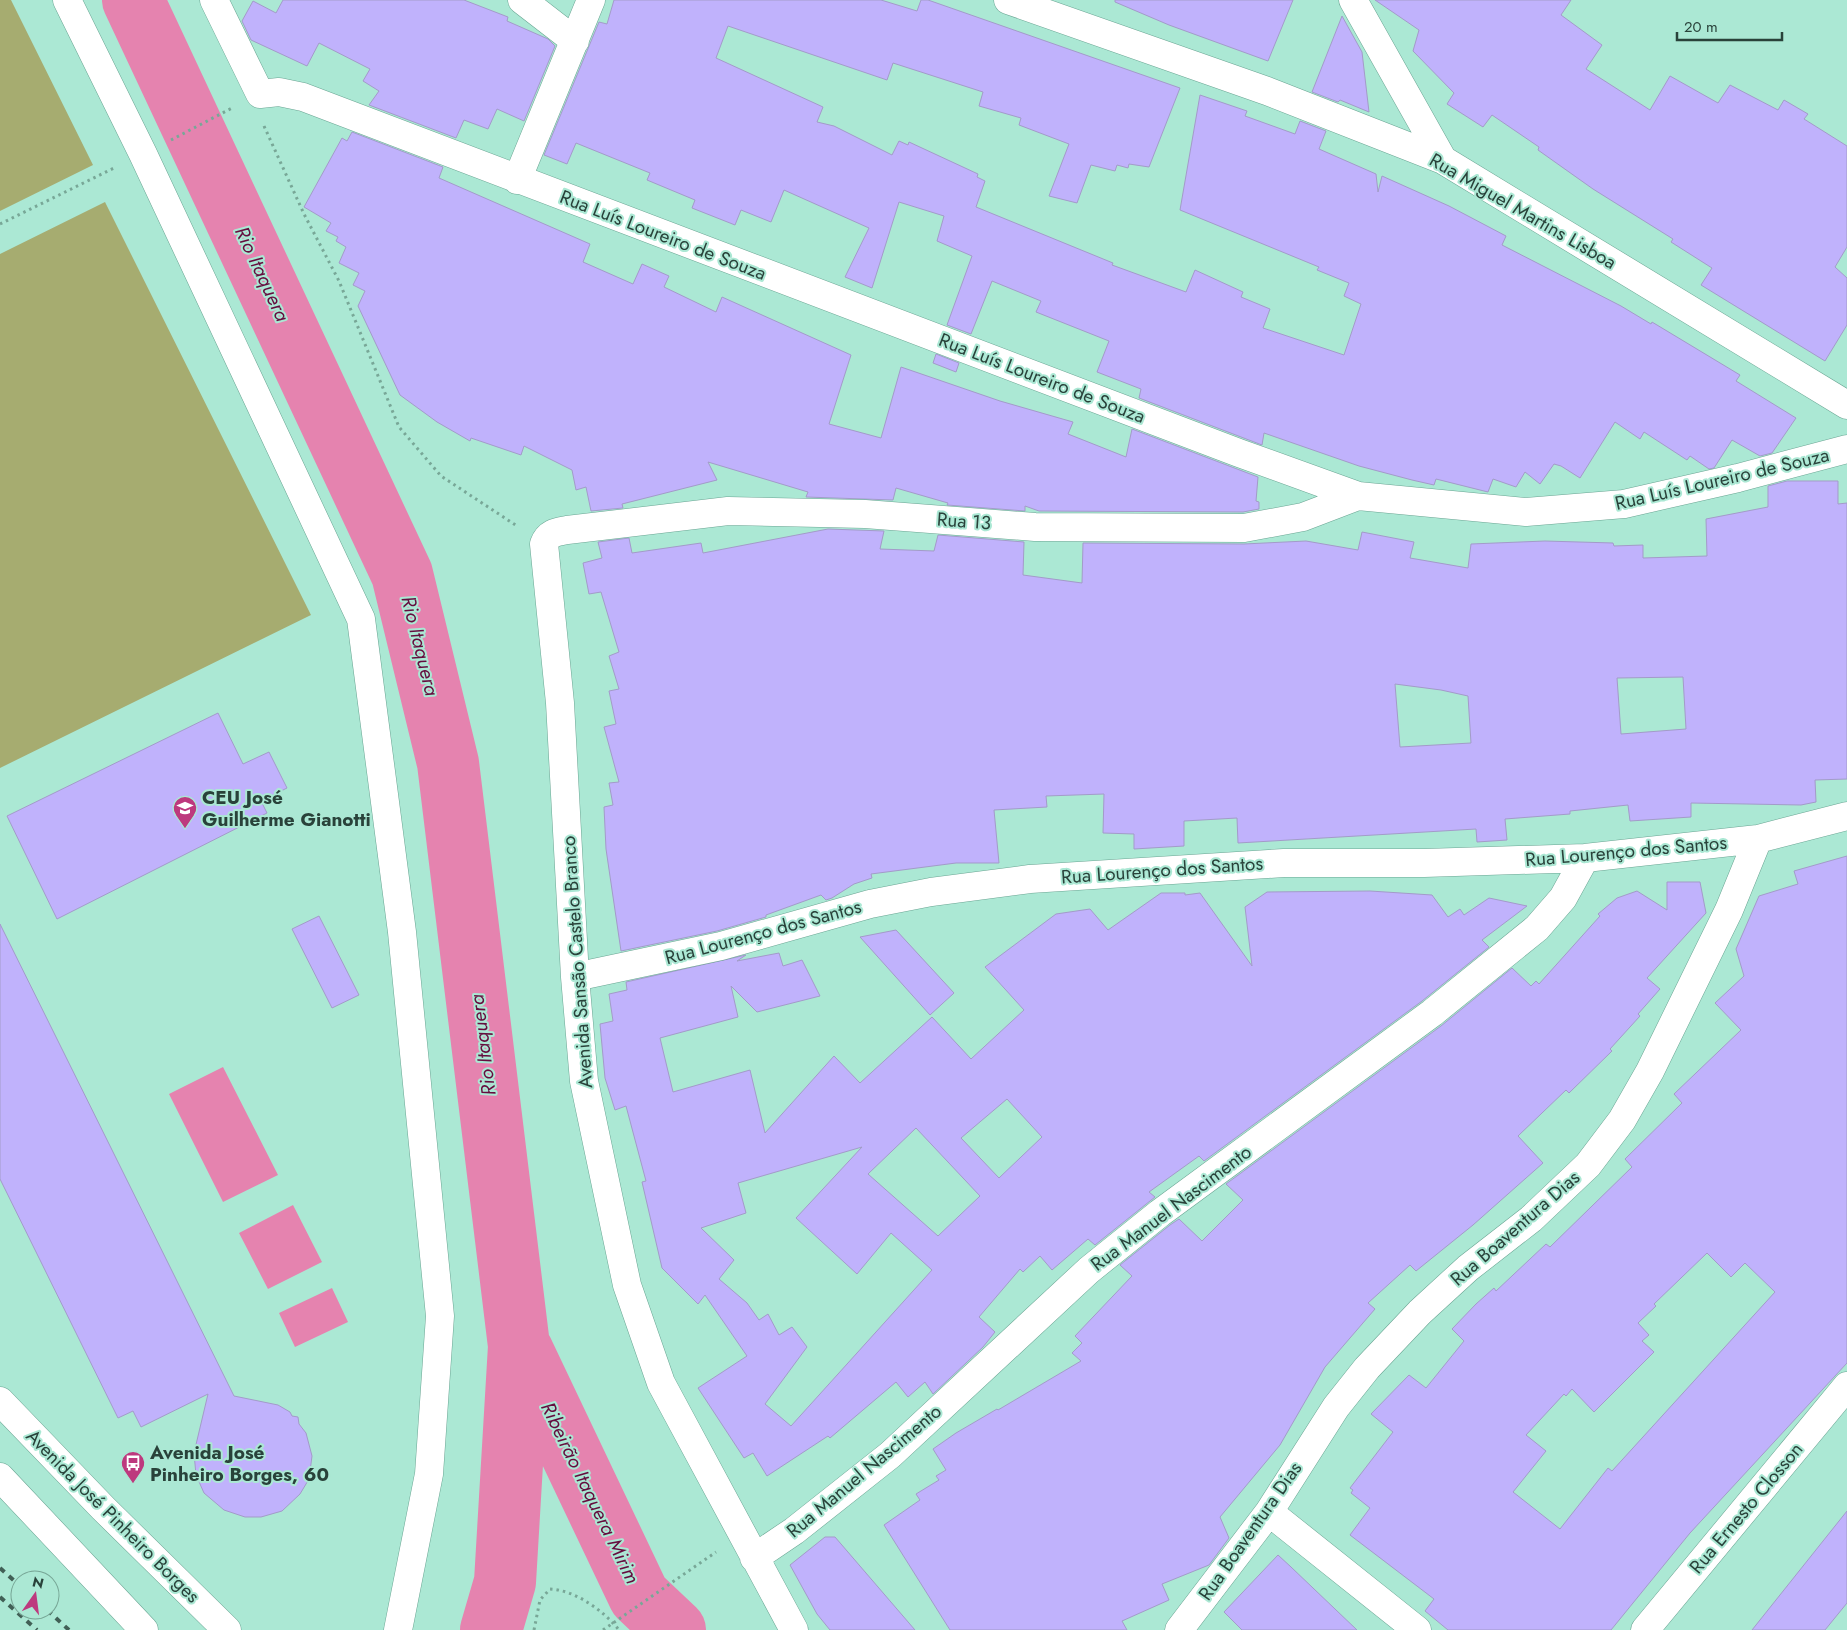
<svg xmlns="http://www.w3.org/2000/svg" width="1847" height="1630" font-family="Jost,sans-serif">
<rect width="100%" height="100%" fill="#abe8d4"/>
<!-- green -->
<path fill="#a6ac70" d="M0,0H11L93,165L0,211Z
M105,202L311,615L0,768V254Z"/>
<!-- water -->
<path fill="#e583af" d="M223,1067L278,1175L223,1202L169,1094Z
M293,1205L322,1262L268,1289L239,1233Z
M332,1288L348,1322L295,1347L279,1313Z"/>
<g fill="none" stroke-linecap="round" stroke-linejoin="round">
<!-- river -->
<path stroke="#e583af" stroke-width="62" d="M133,0L402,574L448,763L519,1346L505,1582L491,1630
M522,1350L639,1596L675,1630"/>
</g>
<!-- building -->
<path fill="#c0b2fc" stroke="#a39bc9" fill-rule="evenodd" d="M283,0H464L508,17L507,21L548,39L555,46L524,121L497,109L488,129L464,120L456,138L369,105L379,91L363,81L370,69L319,43L307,66L251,40L242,21L253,1L276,13Z
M614,0H881L917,11L921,0H928L1180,88L1149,167L1129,164L1128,168L1117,165L1115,171L1091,165L1077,203L1049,196L1069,144L1019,125L1021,118L979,106L983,92L893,63L887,80L728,26L716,58L823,107L817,122L834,126L892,155L899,141L908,145L909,142L978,174L977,177L985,181L976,207L1113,263L1112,265L1186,292L1195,270L1243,292L1241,297L1270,309L1263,328L1344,355L1361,304L1344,296L1349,283L1317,270L1319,267L1180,210L1200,95L1247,111L1245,116L1295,134L1300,121L1326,131L1319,149L1376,174L1378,192L1382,176L1449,206L1506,236L1502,245L1621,306L1651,324L1652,322L1740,375L1736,381L1796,418L1772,453L1760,456L1732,440L1714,468L1709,469L1690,456L1687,460L1644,432L1640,439L1615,422L1580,478L1561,466L1554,464L1540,484L1525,472L1516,487L1493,479L1488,492L1436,479L1434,485L1412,480L1359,466L1264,433L1262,445L1139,398L1141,389L1097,372L1109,341L1036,312L1041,301L992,281L971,334L947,325L972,256L937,241L944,216L899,202L872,288L845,277L869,228L784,190L771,222L741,210L735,225L692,208L695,200L647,180L650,173L576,143L567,164L544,155L599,22L607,24Z
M1115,0H1293L1268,61L1169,25L1115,2Z
M1375,0H1571L1561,15L1602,45L1586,69L1650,110L1670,76L1718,103L1730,85L1778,110L1784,100L1808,114L1804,119L1847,146V247L1835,267L1847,278V325L1825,361L1701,285L1712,268L1671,242L1673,239L1593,189L1538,150L1539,147L1492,115L1483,127L1447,104L1454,93L1413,51L1419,30Z
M1342,16L1362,52L1369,112L1340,100L1338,102L1312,92Z
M352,132L443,167L439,178L590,244L583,262L633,284L642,264L669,276L664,287L716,312L722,297L851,355L829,424L881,438L901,367L1000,401L1073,422L1068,434L1126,457L1132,429L1258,477L1256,501L1259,502V509L1243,512L1039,511L1025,506V511L947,505L948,503L896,488L893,500L806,497L808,492L708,462L717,480L622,504L623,508L591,511L586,487L576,490L572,470L524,446L521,455L471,438L470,441L437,422L400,395L358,306L365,291L353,285L359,273L339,263L346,247L336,241L338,237L326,231L331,223L304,207L342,138L347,141Z
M936,354L959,363L956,372L933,363Z
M1787,481H1838V504L1847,503V779L1815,780L1816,802L1801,805L1691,803V817L1630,821L1628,805L1570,811V814L1505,819L1507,840L1477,842L1476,829L1238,843L1237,818L1184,821V846L1134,849V834L1103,833L1104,794L1046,796L1047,807L994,810L999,863H956L871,874L872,878L854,884L832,898L826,900L821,895L766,915V917L717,931L621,951L606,849L604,807L613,805L609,783L619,782L604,727L616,724L609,691L619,689L609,656L619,652L601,592L589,594L583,563L602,558L598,542L629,538L632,553L701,543L703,553L828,529L884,531L880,549L934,551L938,535L1024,542L1023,575L1082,583L1083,543L1244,544L1306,541L1358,550L1362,532L1414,542L1410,558L1468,568L1471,544L1545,541L1613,543L1614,546L1643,545V558L1707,556L1706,519L1768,507V486ZM1683,677L1686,729L1621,734L1617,678ZM1395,684L1441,690L1468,696L1471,743L1400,747Z
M218,713L243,764L269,752L287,788L261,801L267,813L57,919L7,816Z
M1847,856V1363L1690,1533L1611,1630H1448L1425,1611L1434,1599L1350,1535L1370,1508L1351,1493L1353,1490L1350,1488L1393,1432L1371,1414L1409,1375L1426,1388L1464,1341L1452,1329L1476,1304L1494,1288L1496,1291L1546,1244L1550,1247L1632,1167L1625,1159L1682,1103L1674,1094L1741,1030L1715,1003L1744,976L1736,949L1759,896L1798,884L1794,871ZM1707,1253L1731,1277L1745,1263L1775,1292L1612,1471L1608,1468L1560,1529L1513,1492L1546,1451L1526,1435L1564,1394L1566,1396L1572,1389L1594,1412L1654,1352L1642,1341L1649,1335L1638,1323L1656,1306L1654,1304Z
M1667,882H1700L1706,913L1647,978L1660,989L1638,1014L1640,1016L1610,1049L1612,1051L1569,1093L1566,1090L1518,1136L1543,1163L1473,1225L1416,1271L1410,1265L1368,1303L1375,1309L1325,1367L1280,1445L1220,1517L1229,1538L1209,1565L1162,1584L1169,1600L1122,1621L1127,1630H950L884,1525L920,1500L916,1494L939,1480L936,1476L946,1470L933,1449L956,1433L997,1409L998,1410L1081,1361L1072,1353L1082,1343L1075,1336L1132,1276L1120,1265L1170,1225L1179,1219L1202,1241L1243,1200L1226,1184L1441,1026L1512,968L1531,986L1536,981L1539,984L1600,916L1598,914L1617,898L1637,891L1667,910Z
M1370,891L1432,895L1448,917L1460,909L1464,915L1489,898L1527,906L1482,940L1489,947L1422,1001L1204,1161L1199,1156L1149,1192L1155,1197L1095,1245L1088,1239L1052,1270L1040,1256L1023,1272L1020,1269L979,1317L995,1332L983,1347L933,1394L925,1382L908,1397L896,1382L830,1438L828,1436L767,1476L753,1453L744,1458L698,1388L747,1356L705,1295L698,1304L662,1268L642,1182L646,1181L626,1106L615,1110L605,1078L600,1024L613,1021L609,994L627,990L626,982L746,955L737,961L779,953L783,966L802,960L820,996L757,1012L731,986L738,1017L660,1038L673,1092L750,1070L765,1133L834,1056L860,1083L932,1017L971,1059L1024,1010L985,967L1056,914L1090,909L1108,930L1161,893H1185V895L1200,893L1252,966L1245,907L1267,892ZM1007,1099L1042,1137L999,1178L961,1138ZM916,1128L980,1196L938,1236L868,1174ZM862,1147L796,1218L857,1274L891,1233L932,1270L791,1426L765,1404L807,1347L792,1327L779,1335L768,1314L759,1320L747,1303L719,1279L734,1260L701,1228L746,1213L738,1183Z
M319,916L359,995L332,1008L292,929Z
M0,924L234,1396L278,1405L290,1412L292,1416L298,1417L299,1424L306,1433L312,1456L309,1479L300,1494L282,1511L261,1517H245L224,1510L204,1493L196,1475L194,1453L208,1394L141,1427L133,1411L118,1418L0,1179Z
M896,930L954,993L930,1015L860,937Z
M1847,1511V1603L1825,1630H1752Z
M825,1537H835L915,1630H830L817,1614L790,1565Z
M1278,1555L1291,1567L1357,1630H1242L1224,1612Z"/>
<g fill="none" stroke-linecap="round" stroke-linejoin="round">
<!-- minor casing -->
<g stroke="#6aa593" stroke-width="29">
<path id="minor" d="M67,0L143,154L361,619L402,932L440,1316L429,1474L398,1630
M214,0L260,94L279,92L303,97L1239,453L1358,496L1526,512L1624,504L1738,478L1847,449
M522,0L575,41
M1008,0L1267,91L1443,160L1847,405
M1353,0L1443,160
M517,180L591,0
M575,977L721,946L870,904L931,892L1030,879L1284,863H1424L1585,858L1758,839
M1269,1512L1417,1630
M754,1558L794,1531L890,1455L1089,1270L1160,1213L1432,1013L1537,928L1563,898L1585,858
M794,1630L661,1383L627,1285L584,1081L575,977L560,703L544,544C548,533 556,532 567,530L728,511L865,514L1035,527L1244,528L1303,517L1358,496
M1179,1630L1269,1512L1336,1407L1367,1368L1420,1312L1468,1268L1531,1219L1588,1165L1622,1120L1650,1071L1729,910L1758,839L1847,816
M1645,1630L1847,1386"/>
</g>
<!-- primary casing -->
<g stroke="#6aa593" stroke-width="29">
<path id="primary" d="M0,1401L103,1508L227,1630
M0,1477L144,1630"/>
</g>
<!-- path -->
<path stroke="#78a797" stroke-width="3" stroke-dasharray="2.5 4" stroke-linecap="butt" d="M264,126L304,214L339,281L399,427L441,476L517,526
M171,140L232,108
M0,224L114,168
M534,1630L540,1600L550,1589C575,1590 604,1611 619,1630
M603,1630L716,1552"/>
<!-- minor -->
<use href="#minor" stroke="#fff" stroke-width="28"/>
<!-- primary -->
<use href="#primary" stroke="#fff" stroke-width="28"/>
<!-- rail -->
<path stroke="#416056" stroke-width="4" stroke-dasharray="6 6" stroke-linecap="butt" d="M0,1568L20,1586
M0,1597L37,1630
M47,1610L69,1630"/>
</g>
<!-- icons -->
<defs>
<g id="school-pin" transform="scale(1.25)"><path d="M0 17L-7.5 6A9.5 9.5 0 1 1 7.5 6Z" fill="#bd397e" stroke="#abe8d4"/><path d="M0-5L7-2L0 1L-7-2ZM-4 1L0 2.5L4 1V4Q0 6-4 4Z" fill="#fff"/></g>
<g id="bus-pin" transform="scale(1.25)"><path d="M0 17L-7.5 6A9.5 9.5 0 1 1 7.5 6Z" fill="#bd397e" stroke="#abe8d4"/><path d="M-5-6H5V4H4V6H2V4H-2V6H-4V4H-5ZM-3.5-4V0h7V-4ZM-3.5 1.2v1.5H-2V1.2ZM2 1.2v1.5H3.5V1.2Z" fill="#fff"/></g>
</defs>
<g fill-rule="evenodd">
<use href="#school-pin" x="185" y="808"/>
<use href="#bus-pin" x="133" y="1463"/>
</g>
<g text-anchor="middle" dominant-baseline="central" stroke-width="4" stroke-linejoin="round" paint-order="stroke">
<!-- street labels -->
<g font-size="19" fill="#29423a" stroke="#abe8d4">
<text transform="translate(1523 211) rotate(30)">Rua Miguel Martins Lisboa</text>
<text transform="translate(663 235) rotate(21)">Rua Luís Loureiro de Souza</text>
<text transform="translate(1042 378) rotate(21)">Rua Luís Loureiro de Souza</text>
<text transform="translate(1722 479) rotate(-13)">Rua Luís Loureiro de Souza</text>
<text transform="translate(964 521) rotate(4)">Rua 13</text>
<text transform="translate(1626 851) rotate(-5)">Rua Lourenço dos Santos</text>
<text transform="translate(1162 870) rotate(-4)">Rua Lourenço dos Santos</text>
<text transform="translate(763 932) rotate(-15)">Rua Lourenço dos Santos</text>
<text transform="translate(577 962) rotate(-94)">Avenida Sansão Castelo Branco</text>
<text transform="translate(1171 1208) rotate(-37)">Rua Manuel Nascimento</text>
<text transform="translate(1515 1228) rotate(-41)">Rua Boaventura Dias</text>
<text transform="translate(864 1471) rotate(-40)">Rua Manuel Nascimento</text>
<text transform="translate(1746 1508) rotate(-50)">Rua Ernesto Closson</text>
<text transform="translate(113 1516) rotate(45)">Avenida José Pinheiro Borges</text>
<text transform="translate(1250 1531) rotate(-55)">Rua Boaventura Dias</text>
</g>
<!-- poi labels -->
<g font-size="19" font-weight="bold" fill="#29423a" stroke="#abe8d4" text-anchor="start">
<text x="202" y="797">CEU José<tspan x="202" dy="22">Guilherme Gianotti</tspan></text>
<text x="150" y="1452">Avenida José<tspan x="150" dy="22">Pinheiro Borges, 60</tspan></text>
</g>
<!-- water labels -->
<g font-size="20" font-style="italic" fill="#650d3e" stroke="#abe8d4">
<text transform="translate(262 274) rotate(65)">Rio Itaquera</text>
<text transform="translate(420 646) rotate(76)">Rio Itaquera</text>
<text transform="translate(483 1045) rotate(-97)">Rio Itaquera</text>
<text transform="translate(590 1493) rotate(64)">Ribeirão Itaquera Mirim</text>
</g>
</g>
<!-- north arrow -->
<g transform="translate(35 1595) rotate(14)"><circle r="24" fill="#abe8d4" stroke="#77a696"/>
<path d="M0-4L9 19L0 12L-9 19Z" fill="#bd397e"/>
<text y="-8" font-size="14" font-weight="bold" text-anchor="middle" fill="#29423a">N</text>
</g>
<!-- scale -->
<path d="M1677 32v8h105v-8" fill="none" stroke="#29423a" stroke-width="2.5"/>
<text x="1684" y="32" font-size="15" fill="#29423a" stroke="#abe8d4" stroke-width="4" paint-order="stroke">20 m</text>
</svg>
